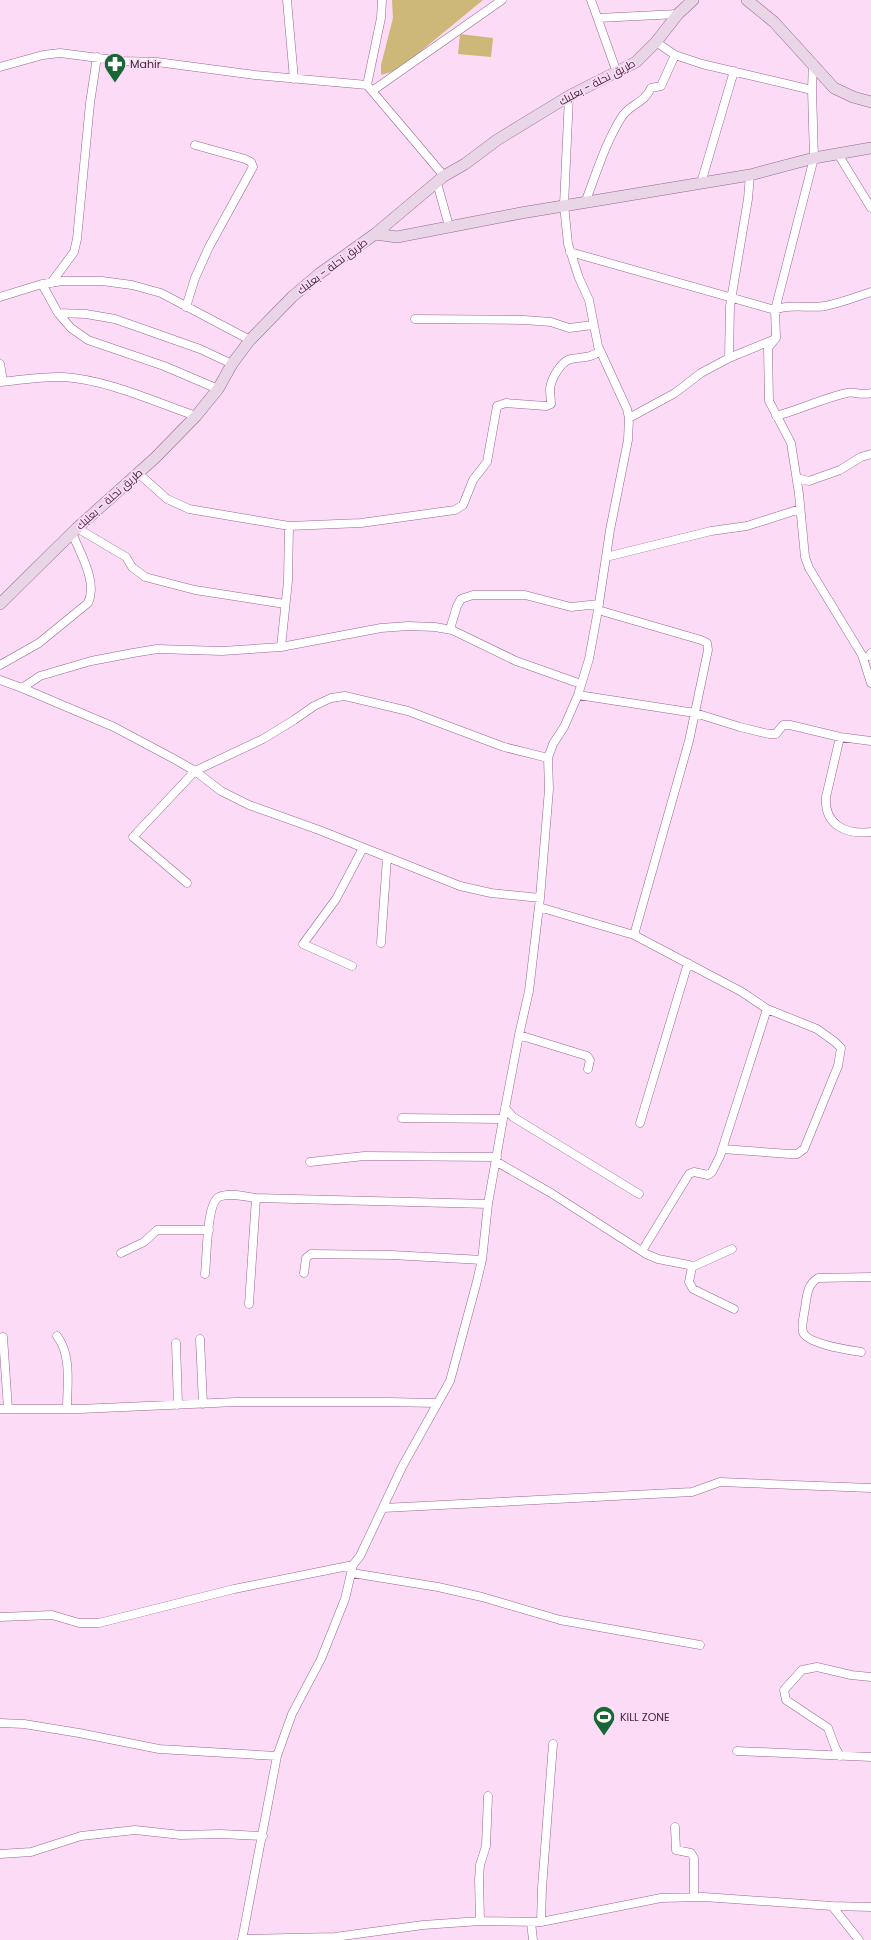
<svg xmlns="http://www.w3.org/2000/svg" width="871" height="1940" font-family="Poppins,Cairo,sans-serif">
<rect width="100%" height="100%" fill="#fcdbf7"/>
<!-- green -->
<path fill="#cdb879" d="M392,0H483L398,70L381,75V65L393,18Z
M460,34L493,38L491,57L458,54Z"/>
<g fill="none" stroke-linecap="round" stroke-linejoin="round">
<!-- street casing -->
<g stroke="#976791" stroke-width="9">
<path id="street" d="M287,0L294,79
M382,0L381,18L367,85L444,176
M591,0L616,70
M598,18L678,14
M656,42L675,55L702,64L812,90
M813,63L812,90L814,158L775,310L776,338L768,348L769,401L791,443L799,494L805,557L809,568L862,655L871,683
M0,67L43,55L60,53L122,61L157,62L255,75L367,85
M372,91L502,0
M838,154L871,208
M437,183L449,226
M701,183L734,71
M585,203C596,174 605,144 621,118C629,104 644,104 651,88L661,86L675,55
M570,252L775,310C788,303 810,309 825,306C841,303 856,297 871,292
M51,283L74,252L77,239L90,103L97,57
M42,284L58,313L71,328L88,340L164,366L218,389
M0,297L42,284L63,281H102L132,285L161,293L250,340
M186,307L195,278L209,247L253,167L251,162L245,159L195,145
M58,313L86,314L115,319L200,349L232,364
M415,319L524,320L551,322L569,328L593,325
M729,358L730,306L748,199L750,175
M0,364L3,381
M0,382C21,380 43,376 64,377C108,380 155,402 196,416
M776,416C800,410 823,398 847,393C854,391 861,396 871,393
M629,418L675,393L701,373L729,358L773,340
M138,473L167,499L189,509L289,526L361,523L455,510L463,505L473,480L487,462L497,406L506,403L546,406L551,404C551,399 550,394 550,389C551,379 561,361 571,359C582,357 591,358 600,351
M797,478L809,481L840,470L861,457L871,454
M77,528L126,557L132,567L145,577L195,590L285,604
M606,557L711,531L747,526L800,509
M598,610L701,640L707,643L708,650L689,741L634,935
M450,629L457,606L461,599L473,595H525L571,607L599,604
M281,647L288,581L289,526
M869,656L871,653
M0,665L39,643L88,603C98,582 80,553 72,533
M0,680L22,688L114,727L176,760L195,771L221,791L249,805L319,830L460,886L491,893L540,898
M22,688L40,676L91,661L133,653L157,649L222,651L281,647L381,628L408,626L435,627L452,630L516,661L581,684
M578,695L695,713L740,727L769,734H776L783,725H790L840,737L871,741
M840,737L826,797C824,825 846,835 871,832
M187,883L133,837L195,771L263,739L294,720L314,706L331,698L345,696L408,711L504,747L548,758
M539,907L634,935L742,992L767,1009L817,1029L835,1042L841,1048L838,1066L804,1149L797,1154H790L722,1149
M381,943L387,858
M352,966L303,944L336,899L363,848
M519,1035L587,1056L590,1060L588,1069
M505,1108L513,1117L639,1194
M402,1118L503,1119
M640,1123L688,963
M310,1162L364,1156L497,1157
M497,1162L551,1193L646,1254L658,1259L689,1265L692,1267L689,1282L693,1289L734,1309
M642,1251L689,1174L694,1172L708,1175L712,1172L720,1156L767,1009
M121,1253L144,1242L157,1230H209
M692,1267L732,1249
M304,1273L306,1258L311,1254L392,1255L482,1260
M205,1274C207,1259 206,1203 219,1197C229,1192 246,1197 256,1198L488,1204
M249,1304L256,1198
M57,1336C72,1355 67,1386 67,1409
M3,1337L8,1409
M200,1339L203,1404
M176,1343L178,1405
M861,1352C849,1350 807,1344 803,1332C801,1326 804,1315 805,1308C807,1295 807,1285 818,1278L871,1277
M0,1409H80L236,1402H388L436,1403
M383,1508L692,1492L720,1482L871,1488
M352,1573L438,1587L482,1597L560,1620L700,1645
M0,1617L52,1615L79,1623H99L234,1589L353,1565
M0,1723L24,1724L79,1733L159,1749L277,1756
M737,1751L871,1757
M840,1756L835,1747L828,1728L786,1700L784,1690L802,1670L817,1667L851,1675L871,1677
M675,1827L676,1850L691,1853L694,1858V1897
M0,1854L31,1852L81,1836L135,1830L181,1835L221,1834L263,1836
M832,1906L859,1940
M480,1921L479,1879L480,1865L486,1846L488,1796
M531,1922L533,1940
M541,1922L542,1888L553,1744
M242,1939L335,1937L423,1925L480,1921L541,1922L661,1898L704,1897L832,1906L871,1907
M242,1940L277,1756L292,1714L321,1659L345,1599L353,1565L360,1556L402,1467L450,1381L476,1285L482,1260L488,1204L503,1119L519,1035L529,991L540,898L549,789L548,758L553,744L564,727L578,695L589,659L598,610L610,530L628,440L629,418L627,409L598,346L589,300L579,278L568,244L564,205L569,96"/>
</g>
<!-- secondary casing -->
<g stroke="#976791" stroke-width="12">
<path id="secondary" d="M747,0L774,22L834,88L853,97L871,102
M375,234L397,237L521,213L750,175L814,158L871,148
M0,604L77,528L155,458L196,416L218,389L232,364L250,340L292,297L319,274L375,234L444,176L465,164L497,140L569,96L636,62L656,42L678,14L693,0"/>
</g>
<!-- street -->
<use href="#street" stroke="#fff" stroke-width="8"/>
<!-- secondary -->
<use href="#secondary" stroke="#e8d5e6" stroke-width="11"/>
</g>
<!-- icons -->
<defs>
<g id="pharmacy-pin" transform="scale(1.15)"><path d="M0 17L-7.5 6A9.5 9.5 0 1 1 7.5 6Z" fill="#186635" stroke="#fcdbf7"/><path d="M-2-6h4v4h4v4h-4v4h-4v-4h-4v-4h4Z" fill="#fff"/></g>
<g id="stadium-pin" transform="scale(1.15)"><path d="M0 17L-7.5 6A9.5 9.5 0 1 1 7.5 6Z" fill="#186635" stroke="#fcdbf7"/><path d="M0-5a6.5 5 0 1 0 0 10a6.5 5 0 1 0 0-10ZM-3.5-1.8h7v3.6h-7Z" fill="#fff"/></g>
</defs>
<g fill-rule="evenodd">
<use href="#pharmacy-pin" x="115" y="64"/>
<use href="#stadium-pin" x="604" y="1717"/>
</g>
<g text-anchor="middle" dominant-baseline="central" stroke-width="3.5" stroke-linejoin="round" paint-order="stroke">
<!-- poi labels -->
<g font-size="11" fill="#3d283a" stroke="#fcdbf7" text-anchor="start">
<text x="130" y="64">Mahir</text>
<text x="620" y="1717">KILL ZONE</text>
</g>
<!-- street labels -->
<g font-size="11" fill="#3d283a" stroke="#fcdbf7">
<text transform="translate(597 82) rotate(-28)">طريق نحلة - بعلبك</text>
<text transform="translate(332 266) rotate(-37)">طريق نحلة - بعلبك</text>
<text transform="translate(109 499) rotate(-42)">طريق نحلة - بعلبك</text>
</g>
</g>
</svg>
